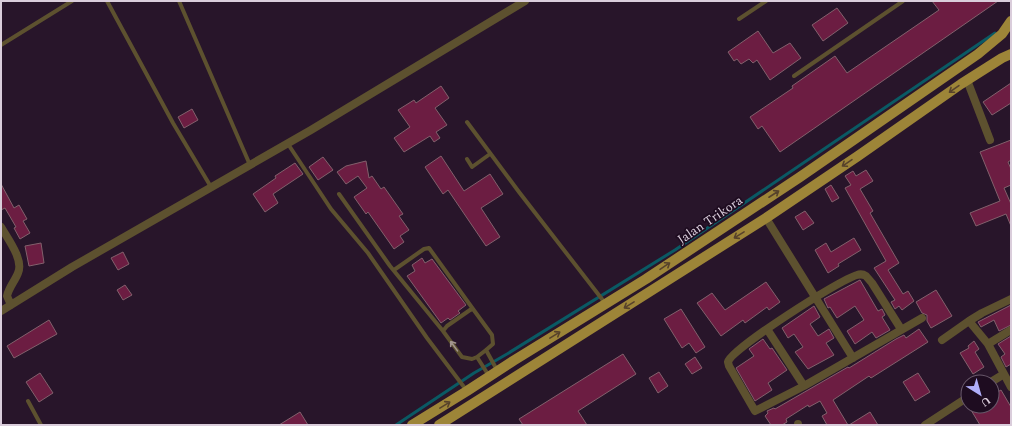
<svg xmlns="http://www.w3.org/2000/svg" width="1012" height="426" font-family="Spectral,serif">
<rect width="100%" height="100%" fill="#28152a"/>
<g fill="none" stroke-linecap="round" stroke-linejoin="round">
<!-- stream -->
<path stroke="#0a5a64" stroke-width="3" d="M396,425L474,373L507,354L675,250L995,33"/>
</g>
<!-- building -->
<path fill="#6c1d42" stroke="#82606c" d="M932,1H998L780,152L762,126L758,129L750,117L793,88L792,86L835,56L847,73L939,10Z
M837,8L848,23L823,41L812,25Z
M758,31L773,53L790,43L801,58L770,80L757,60L753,63L749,59L741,64L737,59L734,61L728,52Z
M1011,83V103L992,115L983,102Z
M441,86L449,98L435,108L447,125L436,132L440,138L434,142L430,136L404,152L394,138L410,127L398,110L414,100L416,103Z
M192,109L198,120L184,128L178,117Z
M1011,140V160L1008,162L1011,169V185L1004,188L1011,204V226L1006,214L976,226L970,213L1000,201L980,152Z
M441,156L464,191L490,174L503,194L481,208L500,237L486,246L448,190L443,194L425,167Z
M323,157L333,170L318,180L309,167Z
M366,161L369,178L372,176L381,189L384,187L403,214L399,216L409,230L400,236L404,242L394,249L368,212L366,214L354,197L367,188L358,176L346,184L337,172L346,166Z
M295,163L303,174L273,194L278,203L265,212L253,194L276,178L275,176Z
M866,170L873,181L860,189L873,211L870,213L899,263L888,270L903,294L908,291L914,301L902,310L899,306L895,309L891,302L895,300L874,268L886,261L845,188L851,185L845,176L853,171L856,176Z
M1,184L14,208L19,205L27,219L23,221L30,233L20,239L14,228L16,227L5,208L1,210Z
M831,185L839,198L832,202L825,189Z
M805,211L814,223L803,230L795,217Z
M854,238L861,250L838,264L839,266L828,273L815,250L826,243L831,252Z
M41,243L44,263L29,266L25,246Z
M123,252L129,264L118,270L111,258Z
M422,258L425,263L432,259L466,305L458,311L460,313L450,320L448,318L441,323L407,276L415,271L412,265Z
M860,280L878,311L882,309L885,315L882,317L890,330L876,338L872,332L855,344L847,331L864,320L855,306L837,318L830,307L828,308L824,299Z
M766,282L780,302L769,310L767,307L745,323L743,320L721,336L697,303L712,293L725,310Z
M125,285L132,295L123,300L117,290Z
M936,290L952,316L931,328L927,321V315L922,313L916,302Z
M1011,305V325L999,331L994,320L981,327L978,322Z
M814,306L820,317L810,324L818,336L829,329L834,338L826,343L834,355L808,369L795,352L803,347L794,334L788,338L782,328Z
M681,309L705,347L696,353L689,343L682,348L664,319Z
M49,320L57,334L14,358L7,346Z
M919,329L928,342L871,378L869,376L833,400L848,425H827L822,416L827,413L820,401L809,407L808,405L786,419L787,422L782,425H771L765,416L768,413L767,411L774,408L775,409L848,367L849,368L896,339L904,335L906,338Z
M1011,336V364L1006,367L1001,357L1005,354L998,344Z
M763,339L770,349L772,348L787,370L768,383L772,390L755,401L736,368L754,356L749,349Z
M974,341L979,349L975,352L984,367L973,374L960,353L969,348L968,346Z
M623,354L636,374L578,411L587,425H523L519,419Z
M695,357L702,368L692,374L685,364Z
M659,372L668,386L658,393L649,378Z
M40,373L53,393L39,402L26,382Z
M918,373L930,392L915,401L903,382Z
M1001,390L1011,407V425H980L971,410L977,406H992V395Z
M300,412L308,425H279Z
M870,412L878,425H849Z"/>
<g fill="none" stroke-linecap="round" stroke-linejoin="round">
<!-- service -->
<path stroke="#5d512f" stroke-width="4" d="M107,1L173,123L211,187
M179,1L250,165
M739,19L766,1
M1,45L72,1
M794,76L903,1
M467,122L519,192L605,303
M288,144L331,209L368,253L427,338L467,391
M467,159L472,167L490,154
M339,194L390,266L443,331
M394,270L424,249L429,248L473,309
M477,357L486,350
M489,376L477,357L472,359L462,357L443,331L447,326L470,310L473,309L492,335L493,344L486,350L497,370
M28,401L41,425"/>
<!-- minor -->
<path stroke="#5d512f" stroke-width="8" d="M967,80L990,140
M766,218L853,358
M1,227C8,239 24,260 18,273C15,281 9,287 7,296L11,305
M1,311L72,267L311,130L525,1
M969,321L982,313L1011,299
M767,329L804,386
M901,329L872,283L866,276C863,274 860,274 857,275C839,280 731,349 728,362L729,366L755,411L804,386L922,318
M942,340L969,321L988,344L1011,387
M988,344L1011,330
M991,382L1004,374
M798,424V425
M925,425L968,397"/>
<!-- primary -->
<path stroke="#9d8538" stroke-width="10" d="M412,425L467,391L513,361L646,279L800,177L978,54L1002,34L1011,21
M439,425L766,218L858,156L961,84L1002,58L1011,54"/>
</g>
<!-- one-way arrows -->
<defs><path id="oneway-shaft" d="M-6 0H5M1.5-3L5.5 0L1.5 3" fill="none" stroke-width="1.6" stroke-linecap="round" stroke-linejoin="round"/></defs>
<g stroke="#57422b">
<use href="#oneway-shaft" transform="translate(954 89) rotate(145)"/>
<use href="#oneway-shaft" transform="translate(847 163) rotate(146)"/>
<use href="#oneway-shaft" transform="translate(774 194) rotate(-33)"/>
<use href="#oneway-shaft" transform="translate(739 235) rotate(148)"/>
<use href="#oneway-shaft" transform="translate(665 266) rotate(-34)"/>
<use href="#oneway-shaft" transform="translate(629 305) rotate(148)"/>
<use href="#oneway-shaft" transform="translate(555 335) rotate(-31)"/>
<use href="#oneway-shaft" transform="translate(445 405) rotate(-31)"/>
</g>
<use stroke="#a2958e" href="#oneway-shaft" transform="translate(454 346) rotate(-126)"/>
<g text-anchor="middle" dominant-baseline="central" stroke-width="3.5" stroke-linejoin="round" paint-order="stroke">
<!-- street labels -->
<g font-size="13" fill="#dacddb" stroke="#1e0c20">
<text transform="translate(710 220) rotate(-34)">Jalan Trikora</text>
</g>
</g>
<!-- border -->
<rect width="1012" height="426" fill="none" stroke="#dacddb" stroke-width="4"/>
<!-- north arrow -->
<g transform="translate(980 394) rotate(143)"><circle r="19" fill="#1e0c20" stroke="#69596b"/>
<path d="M0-3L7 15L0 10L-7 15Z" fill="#b0aefa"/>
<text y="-6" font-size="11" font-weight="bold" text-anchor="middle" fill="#dacddb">U</text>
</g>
</svg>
